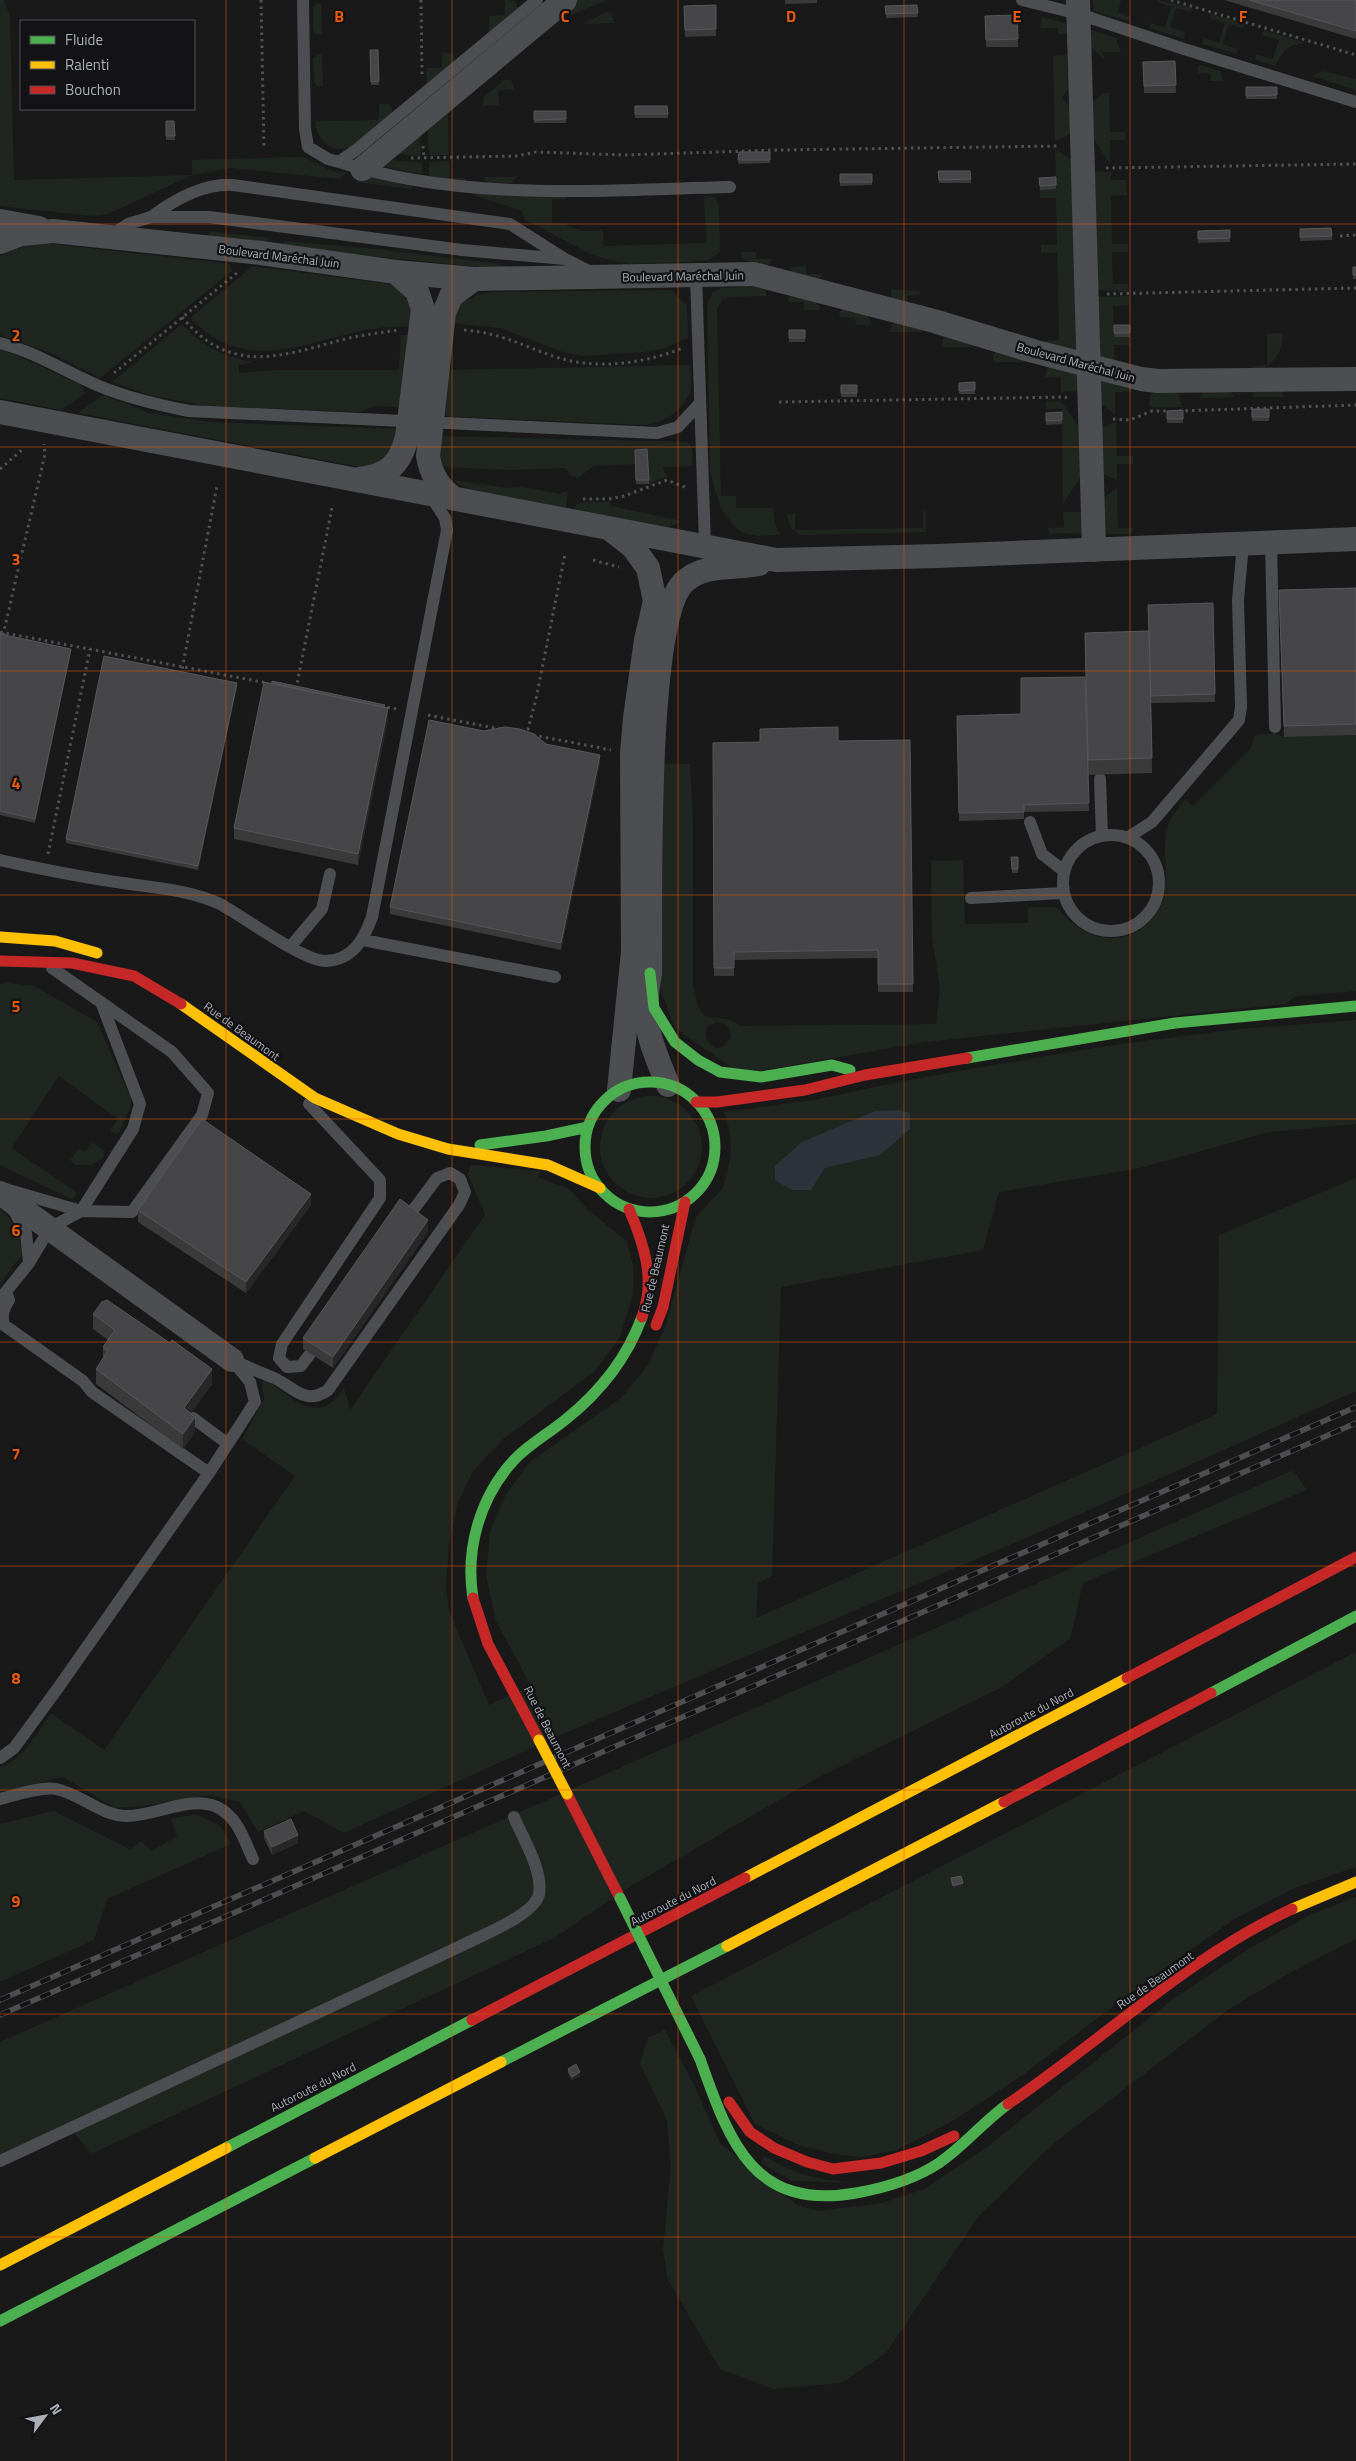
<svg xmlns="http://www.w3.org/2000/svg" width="1356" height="2461" font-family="'Titillium Web',sans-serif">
<rect width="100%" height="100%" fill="#191919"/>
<!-- green -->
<path fill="#1f2620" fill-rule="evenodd" d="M0,0H4L10,17L14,180L192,175V160L304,157L329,170L346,173L339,179L232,168L192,175L108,214L92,216L0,206Z
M505,0L515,1L518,8L489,32V16L505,15Z
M573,0H607L571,15L569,3Z
M1093,0H1121L1118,12L1131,17L1129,21L1094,11Z
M1158,0L1192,8L1191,12L1176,8L1170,27L1185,32L1184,39L1149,28L1150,23L1165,28L1171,7L1157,2Z
M316,4H321L322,35L315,34L313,29V7Z
M606,12L612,14L614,23L583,24Z
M1211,14L1245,24L1244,28L1229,24L1223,44L1238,49L1236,54L1202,44L1204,38L1219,43L1225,23L1210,18Z
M1042,17L1072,25L1075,33L1058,34V28H1040Z
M1091,30L1116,38L1121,52H1103L1104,59L1088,45Z
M1264,30L1305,43C1289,44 1281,51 1276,66L1255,60L1256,54L1273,59L1279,40L1262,35Z
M442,52L453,54L455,61L427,84L426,68H442Z
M318,55H322L323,86L318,87L314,82L313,58Z
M1067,55L1068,89L1062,98L1077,114L1076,132L1055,141L1053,56Z
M1200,65L1220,71L1223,81H1210V73H1198V68Z
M1323,71L1356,79V90L1312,76Z
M504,80H511L514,89L498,90L499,105L483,106L484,97Z
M476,81L480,86L448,110L449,155H429L427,121Z
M1103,93H1109L1110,132H1125V140H1110V164L1090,133V104Z
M379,104H388L391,106L392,112C387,119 378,124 371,130C365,135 357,143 349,147C330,155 317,139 315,121L379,120Z
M420,128L421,156L390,153Z
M1055,149L1078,164L1080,353L1043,341L1059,340L1057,253H1041V245H1057L1056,198H1040V190L1056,189Z
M382,159L422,163V174L376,165Z
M449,161L450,178H465V181L429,177V162Z
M1091,171L1111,172V180H1126L1127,195L1111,196L1112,244H1128V252H1112L1113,284H1128L1129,292L1098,290Z
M360,175L413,184L412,189L356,182Z
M484,177H516L513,183L486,182Z
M465,192L567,197V199H552V223H567V226L585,231L603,230L604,246L706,243L704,196L716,198L719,208L720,252L707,261L629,264L609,260L590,254L524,219L522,211Z
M209,231L270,238L262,245L208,238Z
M286,241L386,250L493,263L500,265V269L279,247Z
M35,242L230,264L232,271L100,378L51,353L0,335V256Z
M740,252H756V259H772L770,264L766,265L744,260Z
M253,266L390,284L400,287L413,302V327C331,320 260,390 190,318Z
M806,266L807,274H823L819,279L792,273L791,267Z
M766,286V296L729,297L723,299L717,308L721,496H736V508H773L775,523L780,535L759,536L743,533L734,526L722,510L715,490L710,471L707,303L713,292L722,288Z
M891,289L920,291V294L907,296V304H923L922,308L905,306L891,297Z
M671,290L687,305L688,338L662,349L644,352L584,356L563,352L500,328L453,323L460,303L478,295L492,292Z
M793,295L817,302L820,310H804V302H788V298Z
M1129,296V305L1113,306L1114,337H1130V345H1114L1115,362L1096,357L1093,297Z
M842,309L868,315L872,325H856L855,318L840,317L839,313Z
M896,323L922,330V332H890L892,324Z
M182,324C200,345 227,358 253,362L239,365V373L277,370H399L401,335H411L404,407L374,406L361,412L207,406L152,396L112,382Z
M1283,333C1283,350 1276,361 1262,370L1252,368V366L1267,365V334Z
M947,336L973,344L974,347H942L943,339Z
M0,350L14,354L81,385L85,393L61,410L0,398Z
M997,352L1023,358L1025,362H993V355Z
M690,365C691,372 692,382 691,389C685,409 666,422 647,425L440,416L443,370Z
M1048,366L1081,373L1082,391L1061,392V377H1045Z
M1095,378L1130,388L1131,392H1115V414L1095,400Z
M1203,390L1231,392L1234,397L1201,398Z
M1253,391H1282L1284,397H1252Z
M1154,392L1179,393L1182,407H1150V395Z
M103,395L150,413L209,422L400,429L395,454L370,469L78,413Z
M1061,401L1083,432L1084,472L1063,504L1062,409H1046V402Z
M1116,422L1117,456H1133V464H1117V480L1096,471L1095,430Z
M440,436L687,442L692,448V466L663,467L664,472L669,477L659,479L649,484L635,454V464L594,466L578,478L571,476L566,468L512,470L443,467L440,456Z
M453,480L508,488L523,487L560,494L568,490L566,508L467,489Z
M1117,488L1118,528H1134L1130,534H1098V502Z
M583,502H610L611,506L682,521L669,527L575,510L576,505Z
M923,511H926V532L800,535L791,528L786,514H795V530L923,528Z
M1063,512H1084L1081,521L1084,533L1049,534L1048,528L1064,527Z
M1274,733L1284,737L1356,735V991L1296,996L1285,1004L925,1042L759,1071L733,1069L674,1027L659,985L661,763L690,764L693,820V986L698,1007L706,1017L728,1019L741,1026L936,1024L940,988L932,938L931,861L963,860L965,924L1028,923V907H1056C1073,926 1089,939 1115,938C1138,937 1161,917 1165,893C1168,873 1162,851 1167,828C1170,818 1179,807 1185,799L1193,806L1250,749L1255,735ZM717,1022L727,1025L731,1037L723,1047L716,1048C707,1043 703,1036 708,1026Z
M7,983L34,986L97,1022L131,1099L130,1108L119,1133L116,1134L110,1130L118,1119L59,1076L12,1148L76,1192V1196L71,1199L0,1165V984Z
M1356,1020V1124L1269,1132L1140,1168L999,1192L983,1250L781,1287L772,1576L758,1583L756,1618L1217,1414L1219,1235L1356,1178V1391L1026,1538L558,1736L344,1833L304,1811L258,1832L240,1802L208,1795L143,1806L115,1808L63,1777L0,1792V1767C23,1761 38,1731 51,1713L104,1750L295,1476L242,1439L264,1400L262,1381L266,1379C295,1400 317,1428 344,1388L350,1410L485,1215L468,1174L471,1165L540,1171L539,1178L568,1188L589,1211L627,1241L633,1266V1294L620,1337L595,1371L502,1440L473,1471L457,1505L449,1545L446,1587L449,1611L489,1705L531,1686L496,1621L486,1576L490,1531L506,1494L531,1461L621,1398L648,1365L665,1327L696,1217L722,1189L729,1165L731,1147L729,1128L724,1112L814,1100L903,1081L1105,1046L1240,1029Z
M600 1147a51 51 0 1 1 102 0a51 51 0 1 1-102 0Z
M92,1142L104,1151L103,1158L92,1165H76L70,1160L79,1148L85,1152Z
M0,1210C16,1222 20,1234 22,1254L0,1284Z
M1293,1470L1307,1490L1083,1583L1070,1639L1000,1688L815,1779L631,1886L556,1937L91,2154L71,2128L0,2160V2042Z
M1356,1652V1867L1297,1887L1236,1918L1152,1977L1024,2074L951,2122L897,2150L861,2157L834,2154L798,2145L755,2124L691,1996Z
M54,1811L130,1849L141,1841L152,1851L177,1836L171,1819L196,1814L220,1826L231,1844L107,1899L94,1940L0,1982V1824Z
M1356,1897V1939L1293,1971L1229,2009L1054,2143L977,2218L886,2353L841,2383L773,2389L720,2369L668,2280L663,2249L671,2166L667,2120L640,2064L648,2038L665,2030L694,2085L720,2143L797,2205L818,2211L882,2203L924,2189L987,2147L1172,2000L1252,1947L1310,1915Z
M765,2156C799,2178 827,2181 867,2183L792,2181L761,2163Z"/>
<!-- water -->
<path fill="#2d333a" d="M900,1110L910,1113V1129L880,1155L825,1168L811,1190H792L775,1180V1166L802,1142L875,1111Z"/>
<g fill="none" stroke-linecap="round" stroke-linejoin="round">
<!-- path -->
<path stroke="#4f5053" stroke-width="3" stroke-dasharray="2.5 4" stroke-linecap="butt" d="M261,0L264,148
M421,0L422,74
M1171,0L1356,55
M423,146L424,159
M411,158L517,156L536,152L625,155L779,150L1060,146
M1106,168L1356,164
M1340,236L1356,235
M1107,294L1356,288
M182,317C230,375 279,357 341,340C360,335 379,333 398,330
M464,330C503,333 524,347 559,358C600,370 645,363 683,348
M114,373L237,273
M779,402L1065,397L1067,398
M1179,411L1356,405
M1113,419L1130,420L1152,411H1170
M0,469L23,449
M583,499H609L624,496L667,480L687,488
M593,560L619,567
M0,632L267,683
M3,635L45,454L44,444
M181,675L217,486
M296,689L332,508
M381,706L397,709
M428,715L500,729
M521,732L528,729L536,699L565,554
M533,735L611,750
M48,854L90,649"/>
<!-- lane -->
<path stroke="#4d4e52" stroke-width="12" d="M303,0L305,129L308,147L328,159L339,162L356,150L537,0
M1022,0L1079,14L1184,49L1356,102
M339,162C465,202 600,190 730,187
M151,217C174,200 204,183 233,185L510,224L565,259L591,272
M111,235L128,224L151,217H209L462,250L565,259
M696,276L705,545
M0,343C36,352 66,372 99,386C128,398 158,405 189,411L657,433L678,427L699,404
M1271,542L1275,727
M1100,779L1102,836
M1030,822L1042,854L1064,871
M1063 883a48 48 0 1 1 96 0a48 48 0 1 1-96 0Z
M1127,838L1152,822L1239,720L1241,707L1238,600L1243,544
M0,860C41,869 82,877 123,883C155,888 190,890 220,904C243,916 304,962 326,961C353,960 364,939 372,917L447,530L445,518L430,495
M971,898L1063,893
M363,940L555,977
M291,946L322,909L330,874
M309,1104L380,1180V1198L282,1344L279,1358L287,1367L301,1366L310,1354
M2,1188L81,1211L132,1212L202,1115L208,1093L172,1052L52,968
M13,1209L26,1233L29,1263
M6,1292L9,1300C4,1308 1,1315 4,1325L83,1381L92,1392L209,1473
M0,1299L29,1263L50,1228L81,1211L133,1129L140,1104L101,1002
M236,1361C248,1368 259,1372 272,1377C292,1385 304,1407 328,1390L459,1205L465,1192L460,1179L450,1173L437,1178L408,1217
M193,1418L228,1444
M0,1758L14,1748L58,1688L209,1473L255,1402L250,1382L232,1360
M0,1799C15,1795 42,1786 56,1789C81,1794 101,1816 127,1816C156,1816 189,1795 217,1807C238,1817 244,1840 253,1859
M0,2161L463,1945C480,1936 535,1915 539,1894C543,1870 523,1839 514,1817"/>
<!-- street -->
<path stroke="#4d4e52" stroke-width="24" d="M1078,0L1094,550
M362,169L565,0
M0,221L39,228
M0,242L21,234L53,231L261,253L396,272L474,279L754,274L934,321L1033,351L1141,379L1158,381L1356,379
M0,412L776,560L938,556L1356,539
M360,479C388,475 400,465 407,437L423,309L417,291L396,272
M455,499C439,488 431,475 428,456L444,313L451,296L474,279
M610,529L633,547L648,568L655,601L646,640L635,718L632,753L633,952L619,1090
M668,1085C649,1039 641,1023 650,973C651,907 644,622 683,583C703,563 734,569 759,564
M0,1193L232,1360"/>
<!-- fast -->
<path stroke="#4caf50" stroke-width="11" d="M650,973L654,1008L675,1042L698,1060L720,1072L761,1077L832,1065L850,1070
M967,1058L1175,1023L1356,1006
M585 1147a65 65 0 1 1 130 0a65 65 0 1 1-130 0Z
M480,1145L546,1136L588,1127
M473,1598C465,1549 480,1497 514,1460C529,1444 548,1434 565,1420C599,1393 627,1358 642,1317
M1211,1693L1356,1616
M700,2059C729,2140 752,2211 856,2193C884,2188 915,2179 939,2163C964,2146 983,2122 1008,2104
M501,2062L727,1946
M226,2148L472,2020
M0,2321L315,2158"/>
<!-- slow -->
<path stroke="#ffc107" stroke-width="11" d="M0,937L55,941L97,953
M181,1004L315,1098L398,1134L448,1149L548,1165L600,1188
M745,1878L1127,1678
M1292,1909L1356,1882
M727,1946L1004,1802
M315,2158L501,2062
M0,2265L226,2148"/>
<!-- jam -->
<path stroke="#c62828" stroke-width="11" d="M0,961L72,963L134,976L181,1004
M696,1102H717L805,1090L865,1075L967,1058
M629,1209C644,1244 656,1280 642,1317
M656,1325L663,1307L685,1202
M473,1598L488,1644L539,1740
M1127,1678L1356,1557
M567,1794L620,1898
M1004,1802L1211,1693
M472,2020L745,1878
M729,2102L750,2132L774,2148L807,2162L833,2169L881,2163L921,2151L954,2136
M1008,2104C1103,2040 1188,1957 1292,1909"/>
<!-- rail casing -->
<g stroke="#4e4e50" stroke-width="5.5">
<path id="rail" d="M0,2000L1356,1407
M0,2015L1356,1423"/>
</g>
<!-- rail -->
<use href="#rail" stroke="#131315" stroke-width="4" stroke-dasharray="11" stroke-linecap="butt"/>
<!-- fast-bridge -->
<path stroke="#4caf50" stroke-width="11" d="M620,1898L700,2059"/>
<!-- slow-bridge -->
<path stroke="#ffc107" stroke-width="11" d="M539,1740L567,1794"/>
</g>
<!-- wall -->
<path fill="#3a3a3b" d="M785,0H817V3L785,4Z
M1224,0H1356V39Z
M716,5V36L685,37L684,6Z
M917,5L918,17L886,18L885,6Z
M1017,15L1018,47H986L985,16Z
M370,50H378L379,85H371Z
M1175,61L1176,93H1144L1143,62Z
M1246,87H1277V99H1246Z
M635,106L668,114V118H635Z
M534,111H566V123H534Z
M166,121H174L175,140H166Z
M739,152H770V163L738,164Z
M938,171H970L971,183H939Z
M840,174H872V185L840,186Z
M1056,177V189L1040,190L1039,178Z
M1331,228L1332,240L1300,241V229Z
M1230,230V242L1198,243V231Z
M1353,267H1356V279H1353Z
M1114,325H1130V337H1114Z
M789,330H805V342H789Z
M975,382V394H959V383Z
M841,385H857V397H841Z
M1252,409H1269V421H1252Z
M1183,410V423H1167V411Z
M1062,412V424L1046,425V413Z
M635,450L649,480V484H636Z
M1356,588V735L1284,737L1279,601Z
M1213,603L1215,702L1151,703L1152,773L1088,775L1089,811L1024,812V819L959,821L957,716L1087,724L1085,633L1149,631Z
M0,634L71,652L35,823L0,815Z
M237,687L198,870L66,843V839Z
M385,707L388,719L358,865L234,839V828Z
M484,731L546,744L600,763L561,950L390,914V907Z
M910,740L913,992H878V958L734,960V976H714L713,743Z
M1011,857H1018V873H1012Z
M311,1205L246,1293L138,1222V1210Z
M428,1232L333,1368L303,1349V1338Z
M93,1314L212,1384L191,1413L195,1432L183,1449L96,1384V1369L103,1359V1347L108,1340L93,1329Z
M264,1831L298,1843L272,1855L264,1838Z
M568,2069L580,2076L572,2080L568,2073Z"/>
<!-- shaded-wall -->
<path fill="#272727" d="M71,649V652L35,823V819Z
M237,683V687L198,870V866Z
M388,708V719L358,865V854Z
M600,755V763L561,950V943Z
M311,1194V1205L246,1293V1282Z
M428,1220V1232L333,1368V1357Z
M212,1369V1384L184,1423V1408Z
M195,1417V1432L183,1449V1434Z
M298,1835V1843L272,1855V1847Z
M963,1883V1886L953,1889V1886Z
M580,2072V2076L572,2080V2077Z"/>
<!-- building -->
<path fill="#464648" stroke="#56575a" d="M1249,0H1356V31Z
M716,5V29L685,30L684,6Z
M917,5L918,13L886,14L885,6Z
M1017,15L1018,39L986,40L985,16Z
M370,50H378L379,81L371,82Z
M1175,61L1176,85L1144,86L1143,62Z
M1246,87H1277V95L1246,96Z
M635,106H667L668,114H635Z
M534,111H566V119L534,120Z
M166,121H174L175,136H166Z
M739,152H770V160H738Z
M938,171H970L971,179L939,180Z
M840,174H872V182H840Z
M1056,177V185L1040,186L1039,178Z
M1331,228L1332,236L1300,237V229Z
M1230,230V238L1198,239V231Z
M1353,267H1356V275H1353Z
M1114,325H1130V333H1114Z
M789,330H805V338H789Z
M975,382V390L959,391V383Z
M841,385H857V393H841Z
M1252,409H1269V417H1252Z
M1183,410V419H1167V411Z
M1062,412V420L1046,421V413Z
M647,449L649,480H636L635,450Z
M1356,588V724L1284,726L1279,590Z
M1213,603L1215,694L1151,696L1148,605Z
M1149,631L1152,758L1088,760L1085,633Z
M0,634L71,649L35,819L0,811Z
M104,656L237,683L198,866L66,839Z
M1085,677L1089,803L1024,805V812L959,813L957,716L1021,714V678Z
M272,681L385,705L384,707L272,683Z
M264,682L388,708L358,854L234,828Z
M429,720L484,731L505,727L520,729L534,734L546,744L600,755L561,943L390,907Z
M838,727V741L910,740L913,984H878V950L734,952V968H714L713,743L760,742V729Z
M1011,857H1018V869H1012Z
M202,1119L311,1194L246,1282L138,1210Z
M400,1199L428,1220L333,1357L303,1338Z
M107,1300L170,1343L172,1340L212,1369L184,1408L195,1417L183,1434L96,1369L108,1351L103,1347L115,1330L93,1314L102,1302Z
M291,1819L298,1835L272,1847L264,1831Z
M961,1876L963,1883L953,1886L951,1878Z
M576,2064L580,2072L572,2077L568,2069Z"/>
<!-- grid -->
<path fill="none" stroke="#e8590c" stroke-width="1" stroke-opacity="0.55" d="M226,0V2461M452,0V2461M678,0V2461M904,0V2461M1130,0V2461M0,224H1356M0,447H1356M0,671H1356M0,895H1356M0,1119H1356M0,1342H1356M0,1566H1356M0,1790H1356M0,2014H1356M0,2237H1356"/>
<g text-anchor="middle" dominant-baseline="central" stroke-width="4.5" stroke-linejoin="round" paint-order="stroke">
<!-- street labels -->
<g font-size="12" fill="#abafb9" stroke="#131315">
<text transform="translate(279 256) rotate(7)">Boulevard Maréchal Juin</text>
<text transform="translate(683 276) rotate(-1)">Boulevard Maréchal Juin</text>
<text transform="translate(1076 362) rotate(15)">Boulevard Maréchal Juin</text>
<text transform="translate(242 1031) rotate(36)">Rue de Beaumont</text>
<text transform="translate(655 1268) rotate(-77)">Rue de Beaumont</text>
<text transform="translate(1031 1713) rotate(-28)">Autoroute du Nord</text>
<text transform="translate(548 1727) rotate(63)">Rue de Beaumont</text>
<text transform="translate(673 1901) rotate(-27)">Autoroute du Nord</text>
<text transform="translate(1155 1980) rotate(-35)">Rue de Beaumont</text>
<text transform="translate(313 2087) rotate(-27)">Autoroute du Nord</text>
</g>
</g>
<g font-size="16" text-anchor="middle" font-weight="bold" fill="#e8590c" stroke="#131315" stroke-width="4.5" stroke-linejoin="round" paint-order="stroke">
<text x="339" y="22">B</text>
<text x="565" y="22">C</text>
<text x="791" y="22">D</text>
<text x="1017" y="22">E</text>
<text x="1243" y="22">F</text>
<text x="16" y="341">2</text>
<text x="16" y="565">3</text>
<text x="16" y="789">4</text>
<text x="16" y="1012">5</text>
<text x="16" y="1236">6</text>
<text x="16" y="1460">7</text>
<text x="16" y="1684">8</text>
<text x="16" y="1907">9</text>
</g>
<!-- legend -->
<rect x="20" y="20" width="175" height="90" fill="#131315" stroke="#505157"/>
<rect x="30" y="36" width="25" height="8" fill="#4caf50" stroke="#505157"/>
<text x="65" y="45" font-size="15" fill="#abafb9">Fluide</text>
<rect x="30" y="61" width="25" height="8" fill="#ffc107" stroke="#505157"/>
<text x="65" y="70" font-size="15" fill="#abafb9">Ralenti</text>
<rect x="30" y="86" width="25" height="8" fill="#c62828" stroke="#505157"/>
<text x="65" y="95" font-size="15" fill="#abafb9">Bouchon</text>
<!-- north arrow -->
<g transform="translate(45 2416) rotate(58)" stroke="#131315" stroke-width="4" paint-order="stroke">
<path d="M0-4L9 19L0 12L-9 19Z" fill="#abafb9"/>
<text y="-8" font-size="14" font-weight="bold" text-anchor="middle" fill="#abafb9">N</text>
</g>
</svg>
